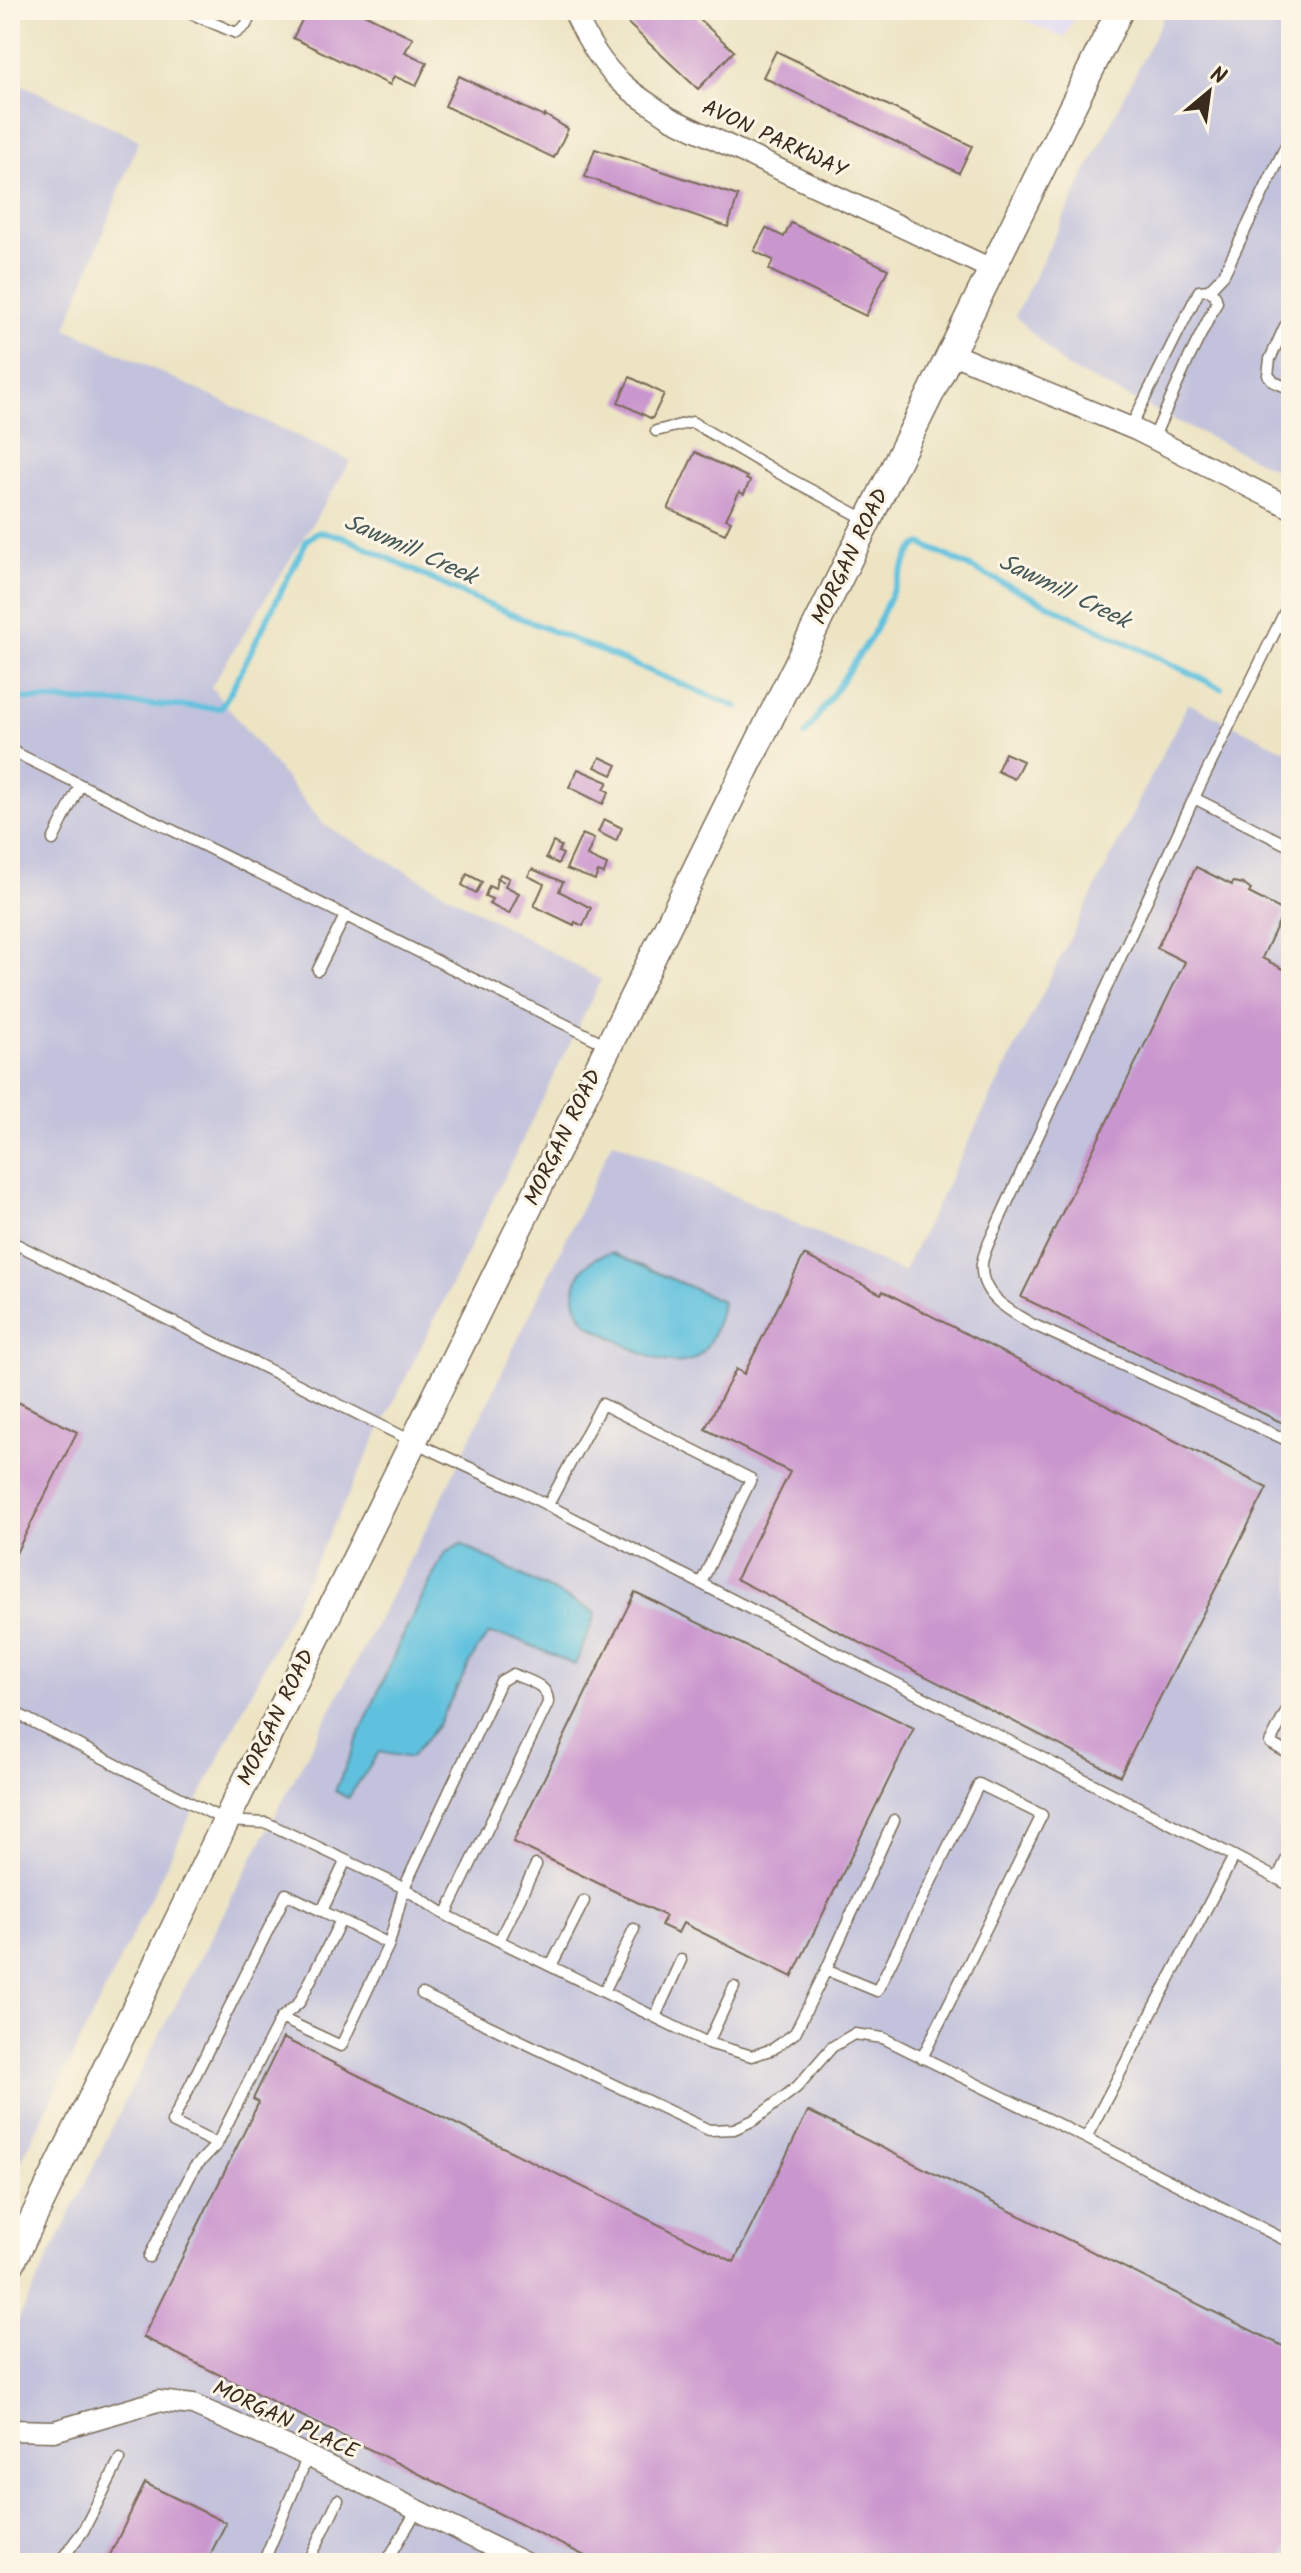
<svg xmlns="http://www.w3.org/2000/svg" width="1301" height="2573" font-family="Kalam,sans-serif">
<rect width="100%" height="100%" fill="#fcf5e5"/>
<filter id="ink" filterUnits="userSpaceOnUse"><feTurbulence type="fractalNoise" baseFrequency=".0125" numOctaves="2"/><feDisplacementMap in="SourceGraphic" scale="16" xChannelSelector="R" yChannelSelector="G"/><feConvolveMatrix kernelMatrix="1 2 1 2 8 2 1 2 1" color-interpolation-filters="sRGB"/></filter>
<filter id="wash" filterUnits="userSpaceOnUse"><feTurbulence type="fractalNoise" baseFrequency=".006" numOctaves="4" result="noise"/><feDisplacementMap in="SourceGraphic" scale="32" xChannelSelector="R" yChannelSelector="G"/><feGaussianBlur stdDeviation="1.8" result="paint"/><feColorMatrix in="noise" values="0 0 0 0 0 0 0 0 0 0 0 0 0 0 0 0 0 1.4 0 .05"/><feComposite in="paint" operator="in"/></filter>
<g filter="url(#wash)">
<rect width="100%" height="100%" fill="#ede4c4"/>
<!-- built -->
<path fill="#dcd6f6" d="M1002,10H1078L1064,38Z"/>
<!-- industrial -->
<path fill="#c2c2dc" d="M1167,10H1291V477L1066,367L1015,316Z
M10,79L139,140L66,328L351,461L211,687L324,825L601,980L10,2184Z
M1188,703L1291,753V2563H10V2338L129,2093L437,1508L613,1141L903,1272Z"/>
<!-- water -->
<path fill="#60c1de" stroke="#4e767e" stroke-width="2" d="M612,1253L722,1301C721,1314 717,1324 712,1336C694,1383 645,1357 614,1338C603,1332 590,1328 583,1318C564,1291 581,1256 612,1253Z
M461,1544L596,1613L575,1665L519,1640L489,1634L478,1648L437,1726L410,1758L379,1752L348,1798L335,1791L399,1644L444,1554Z"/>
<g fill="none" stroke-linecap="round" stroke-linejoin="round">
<!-- stream -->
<path stroke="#60c1de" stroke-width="6" d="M10,698L220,708L231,691L307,540L317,532L342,536L465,595L737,707
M1287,720L1291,722
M805,735L872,636L910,553L916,546L922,544L1221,688"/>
</g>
<g id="blocks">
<!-- building -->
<path fill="#ca96ce" d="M307,10H356L413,38L405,52L427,63L416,86L394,76L390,85L293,38Z
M625,10H689L734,51L698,89L620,16Z
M776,51L972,146L959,173L763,77Z
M459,76L544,117L545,115L568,129L554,158L445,106Z
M595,149L738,196L728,227L585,177Z
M791,223L888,269L866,316L769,270L773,260L754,251L766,228L784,237Z
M630,377L664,394L652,419L618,402Z
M695,452L747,477L746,479L750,481L744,494L739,492L726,519L731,521L725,534L668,509Z
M1005,753L1023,761L1014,779L997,771Z
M600,757L617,765L612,775L595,767Z
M578,769L608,782L604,789L609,792L603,804L569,787Z
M604,819L622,828L616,841L598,832Z
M582,834L594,839L587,856L607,865L604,874L598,872L595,880L566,869Z
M553,842L561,846L558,852L563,854L558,864L546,858Z
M1196,867L1232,885L1233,882L1243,884L1251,890L1249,893L1284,911L1262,958L1291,973V1427L1021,1297L1185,962L1157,948Z
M532,869L563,882L559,891L591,908L583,926L575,922L574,925L534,906L544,884L528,876Z
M467,874L482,882L476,893L462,885Z
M500,874L509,878L505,886L519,893L509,914L489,904L492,899L485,896L489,886L495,889L497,878L504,882L498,878Z
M804,1255L881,1294L883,1291L1267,1488L1120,1776L736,1579L790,1472L705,1429L736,1369L744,1374Z
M10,1398L77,1432L10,1565Z
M635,1592L914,1728L792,1977L683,1923L678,1933L661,1925L666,1916L513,1842Z
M283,2038L734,2262L808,2111L1291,2350V2540L1280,2563H599L143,2337L259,2102L253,2099Z
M145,2483L226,2523L206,2563H106Z"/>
</g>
</g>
<g filter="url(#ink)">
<use href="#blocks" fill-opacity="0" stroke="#796b58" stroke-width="2"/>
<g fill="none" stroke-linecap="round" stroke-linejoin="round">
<!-- service casing -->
<g stroke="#796b58" stroke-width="13">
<path id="service" d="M183,10L236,33L246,25L253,10
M1209,290L1224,274L1291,135
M1291,329L1285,326L1270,359L1268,375L1274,382L1291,389
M1130,428L1199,291L1209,290L1215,295L1217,302L1189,358L1153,439
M656,431L692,422L777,472L867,520
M1291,599L1194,798L1291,847
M10,750L607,1045
M1194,798L996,1227C991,1238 984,1251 982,1263C979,1295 1008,1310 1032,1324L1291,1442
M53,840L80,785
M318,970L345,916
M10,1241L414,1442L518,1490L1234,1856L1086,2138L883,2038L854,2034L832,2047L797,2087L754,2120L734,2129L709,2130L422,1994
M548,1505L602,1404L751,1479L701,1583
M1291,1702L1270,1743L1291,1755
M10,1710L226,1821L267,1823L404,1888L446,1915L708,2043L752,2056L773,2049L795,2033L826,1970L877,1991L979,1784L1042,1815L922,2058
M1234,1856L1291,1886
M345,1862L322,1911L286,1894L172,2122L217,2144L281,2018L341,2046L389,1944L404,1888L501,1681L513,1674C528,1681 549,1684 548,1703L446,1915
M1277,1879L1291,1850
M341,1920L389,1944
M499,1941L536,1865
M551,1966L584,1901
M826,1970L894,1820
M604,1992L634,1929
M655,2017L681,1960
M281,2018L299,2003L341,1920L322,1911
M708,2043L734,1987
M1086,2138L1291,2243
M149,2257L194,2168L217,2144
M59,2563L83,2531L120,2459
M263,2563L308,2456
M308,2563L338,2500
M386,2563L417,2510"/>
</g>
<!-- minor casing -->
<g stroke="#796b58" stroke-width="23">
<path id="minor" d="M573,10C585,36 601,65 623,84C637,97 655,107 670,118L991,269
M950,353L1136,430L1291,508
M10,2430L54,2431L158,2401L193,2405L287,2446L525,2563"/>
</g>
<!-- tertiary casing -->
<g stroke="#796b58" stroke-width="29">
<path id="tertiary" d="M10,2266L226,1821L1120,10"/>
</g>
<!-- service -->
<use href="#service" stroke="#fff" stroke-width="10"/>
<!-- minor -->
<use href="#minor" stroke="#fff" stroke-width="20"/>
<!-- tertiary -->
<use href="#tertiary" stroke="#fff" stroke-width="26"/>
</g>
</g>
<g text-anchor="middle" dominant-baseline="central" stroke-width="6" stroke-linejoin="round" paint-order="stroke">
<!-- street labels -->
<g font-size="22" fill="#3b2a1e" stroke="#fcf5e5">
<text transform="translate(774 140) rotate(25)">AVON PARKWAY</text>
<text transform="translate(851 557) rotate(-64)">MORGAN ROAD</text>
<text transform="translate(564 1138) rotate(-64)">MORGAN ROAD</text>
<text transform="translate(277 1718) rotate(-64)">MORGAN ROAD</text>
<text transform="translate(285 2421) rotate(25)">MORGAN PLACE</text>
</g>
<!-- water labels -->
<g font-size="24" font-style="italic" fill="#465758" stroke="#fcf5e5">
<text transform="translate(410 550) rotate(24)">Sawmill Creek</text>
<text transform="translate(1064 592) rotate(26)">Sawmill Creek</text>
</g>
</g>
<!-- margin -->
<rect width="1301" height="2573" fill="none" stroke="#fcf5e5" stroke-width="40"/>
<!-- north arrow -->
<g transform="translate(1209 92) rotate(29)" stroke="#fcf5e5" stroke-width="6" paint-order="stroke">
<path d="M0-6L14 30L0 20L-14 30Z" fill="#3b2a1e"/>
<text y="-12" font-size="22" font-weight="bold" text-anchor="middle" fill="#3b2a1e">N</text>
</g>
</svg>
